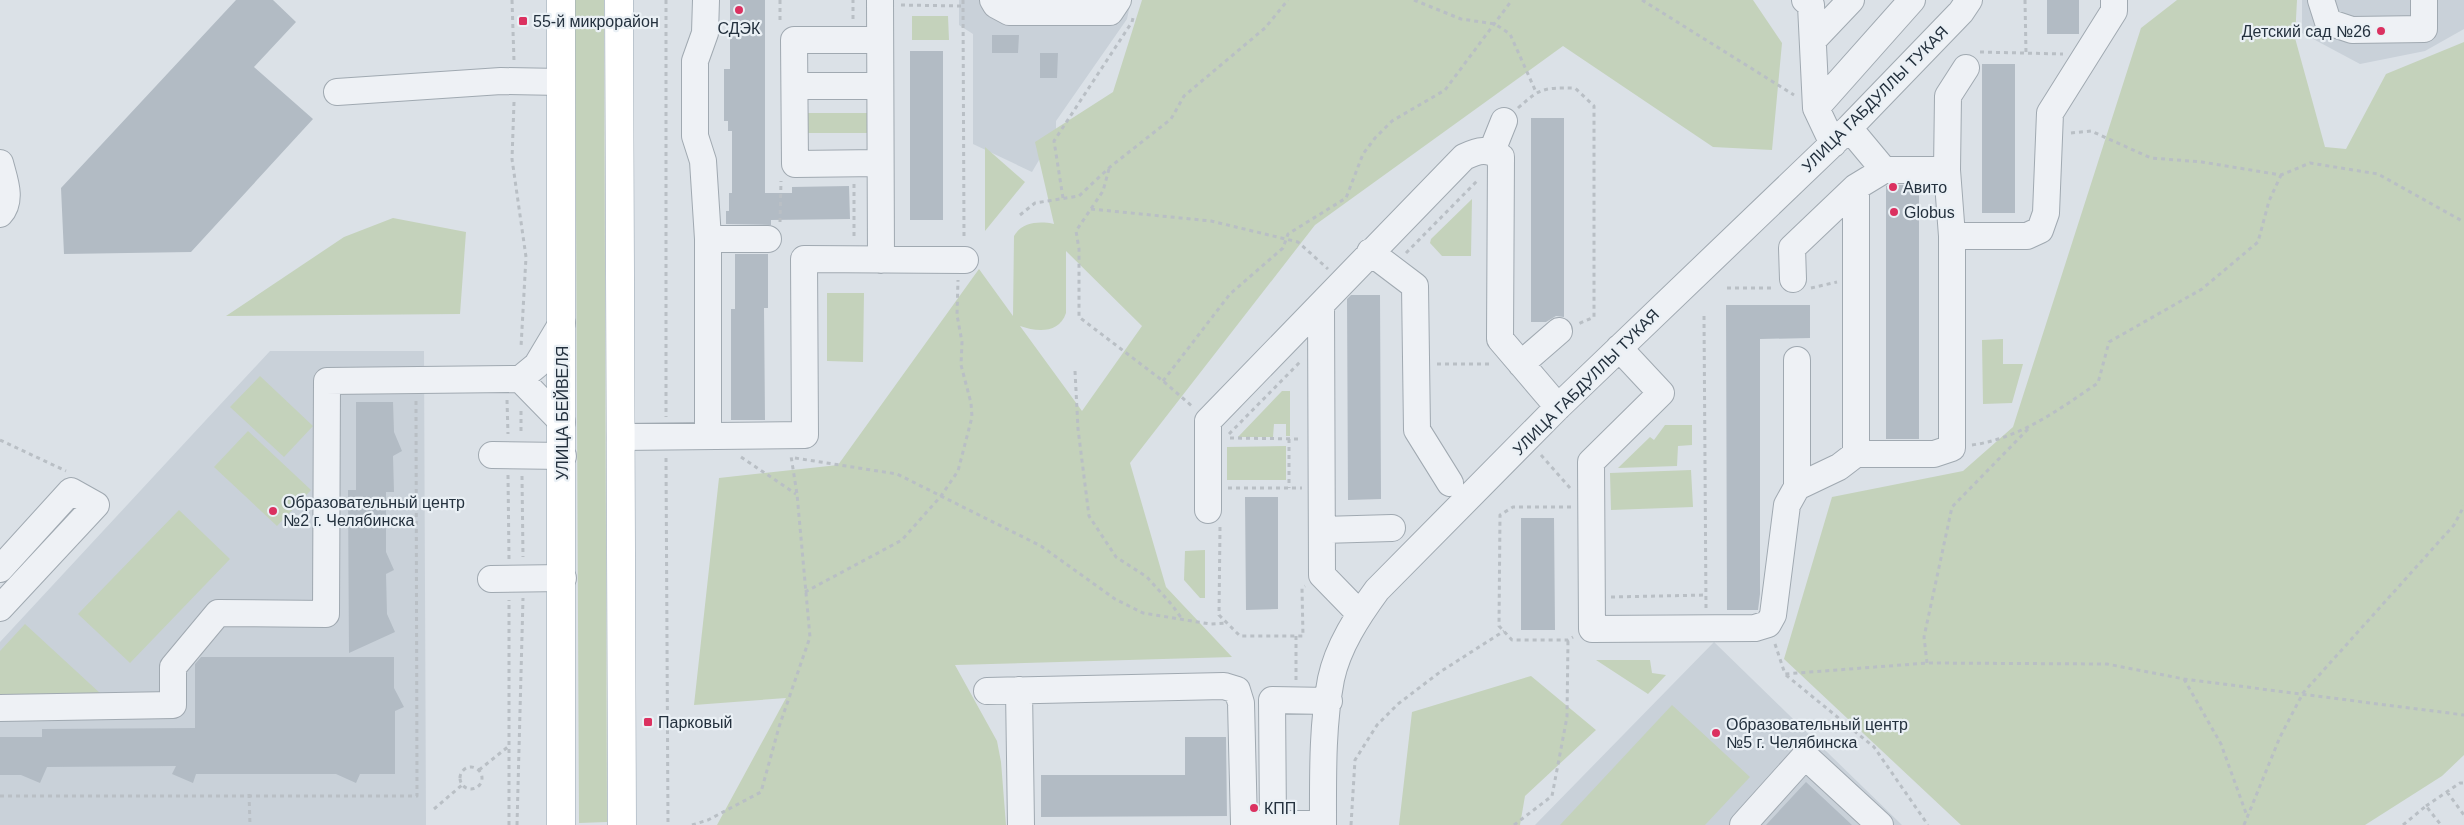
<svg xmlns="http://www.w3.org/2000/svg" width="2464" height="825" font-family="Helvetica,sans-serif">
<rect width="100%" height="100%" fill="#dbe1e7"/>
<!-- built -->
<path fill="#c9d1d9" d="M959,0H1131L1127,19L1056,121V131L1032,172L973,144V34L959,25Z
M2302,0H2464V29L2425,51L2360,64L2302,33Z
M270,351H424L426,825H0V642Z
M1714,642L1902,825H1535Z"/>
<!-- green -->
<path fill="#c4d2bb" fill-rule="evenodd" d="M575,0H604L607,822L579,823Z
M1142,0H1753L1782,43L1772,150L1713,147L1563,46L1315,225L1130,463L1166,587L1232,657L955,665L997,741L1001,762L1006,825H717L786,698L694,705L719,478L838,465L979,269L1013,316L1014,236C1022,222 1039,221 1054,224L1035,142L1113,92ZM1066,251L1142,326L1082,411L1020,326C1037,332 1059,334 1066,313Z
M2177,0H2297L2295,38L2325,147L2346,149L2386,74L2464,42V755L2442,776L2365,825H1961L1784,659L1832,497L1963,471L2013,427L2141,28Z
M912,16H948L949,40H912Z
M805,113H869V133H805Z
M985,147L1025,182L985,231Z
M1472,199L1471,256H1442L1430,243L1431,239Z
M393,218L466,232L460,314L226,316L344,237Z
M827,293H864L863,362L827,361Z
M2003,339V364H2023L2012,403L1983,404L1982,340Z
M260,376L313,426L284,457L230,407Z
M1282,391H1290V436H1286V424H1274L1273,437H1238Z
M1665,425H1692V445L1678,446L1677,466L1618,468L1650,437L1654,440Z
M248,431L311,490L277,526L214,467Z
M1286,446V480H1227V447Z
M1691,470L1693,507L1611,510L1610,473Z
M179,510L230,559L130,663L78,614Z
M1205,550V598H1200L1184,580L1185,551Z
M25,624L101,694L0,695V651Z
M1596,660H1650L1652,673L1666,675L1648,694Z
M1531,676L1596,730L1525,796L1520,825H1399L1412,712Z
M1672,705L1750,777L1705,825H1560Z"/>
<!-- building -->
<path fill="#b2bbc4" d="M236,0H273L296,22L254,67L313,119L191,252L64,254L61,188Z
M730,0H765V193H792V187L849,186L850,219L771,220V225L726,224V211H729V193H732V131H728V121H724V69H730Z
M2047,0H2079V34H2047Z
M992,35H1019L1018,53H992Z
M910,51H943V220H910Z
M1040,53H1058L1057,78H1040Z
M1982,64H2015V213H1982Z
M1531,118H1564V317L1556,316L1546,322H1531Z
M1888,185H1919V439H1886V186Z
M735,254H768V308H764L765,420H731V309H735Z
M1351,295H1380L1381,499L1348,500L1347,299Z
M1726,305H1810V338L1760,339V594L1758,610H1727Z
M356,402H393L394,432L402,451L393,456L394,492H386V552L394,570L386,574L387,614L395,632L349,653L348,490H356Z
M1245,497H1278V609L1246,610Z
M1521,518H1554L1555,630H1521Z
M201,657H394V688L404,707L395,711V774H360L356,783L336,774H196L193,783L172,774L176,766L47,767L40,783L21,775H0V737H42V729L195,728V664Z
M1185,737H1226L1227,816L1041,817V775H1185Z
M1806,782L1852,825H1766Z"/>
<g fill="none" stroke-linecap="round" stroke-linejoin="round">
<!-- minor casing -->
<g stroke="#a0a9b1" stroke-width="28">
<path id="minor" d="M706,0L705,33L695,61V136L703,161L708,239V436
M880,0L881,260
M993,0L996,5L1009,12H1110L1118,0
M1805,0L1811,5L1816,108L1833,144
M2321,0L2328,22L2352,30L2424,29V0
M880,40H794L795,164L880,163
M1813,40L1851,0
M795,86H880
M337,92L501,81L561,82
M1816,108L1912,0
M1849,128L1884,170
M1492,151L1504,121
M0,163C4,179 13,200 0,214
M1952,236H2027L2040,230L2046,213L2050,113L2114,11V0
M708,239H768
M1370,252L1415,286L1417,430L1450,483
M1793,279L1792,248L1856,187L1884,170H1947
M1321,305L1322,575L1359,613
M1619,348L1661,393L1591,462L1592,629L1755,628L1768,624L1773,615L1787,505L1797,487L1839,467L1856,454V187
M1797,360V487
M1521,364L1559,331
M520,379L537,365L562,323
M620,437L805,435L804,259L965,260
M1856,454H1934L1952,448V236L1947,170L1948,96L1966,68
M492,455L563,456
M1208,510V421L1464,157C1479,150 1487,148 1501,157L1500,339L1558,407
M1322,530L1392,528
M0,569L71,491L96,505L0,608
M491,579L563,578
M1019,690L1021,825
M987,691L1224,686L1237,690L1241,703L1244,824H1323
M0,708L173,705V667L218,613L326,614L327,381L520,379L562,422
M1273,824L1272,700L1329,701
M1323,825C1323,777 1322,726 1331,679C1338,646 1358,616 1377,590L1558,407L1849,128L1961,12L1969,0
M1743,825L1805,756L1880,825"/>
</g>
<!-- major casing -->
<g stroke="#99a7b4" stroke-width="29">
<path id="major" d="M561,0V825
M619,0L622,825"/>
</g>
<!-- path -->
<path stroke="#b9bfc5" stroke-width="3" stroke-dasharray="4 4" stroke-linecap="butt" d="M512,0L514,61
M666,0V417
M780,0V24
M963,0L964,239
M1414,0L1461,19L1495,24L1510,34L1536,92
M1642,0L1794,95
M2025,0L2026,53
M901,5L963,6
M853,19V0
M1980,52L2063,54
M514,102L512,159L526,257L521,347
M1518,108C1541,87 1544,88 1575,88L1594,106V317L1578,324
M2071,133L2091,131L2151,158L2202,162L2281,175L2310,163L2378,174L2464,222
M1109,169L1103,191L1076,231L1079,249V317L1163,381L1193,407
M854,184V238
M1063,198L1054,141L1132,22L1133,18
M1091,209L1211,221L1298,242L1328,269
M1020,215L1035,203L1079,196L1110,167L1171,119L1184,96L1265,28L1288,0
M780,222L781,181
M1406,253L1479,179
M1727,288H1775
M1811,288L1837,282
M1704,316L1706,608
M1437,364H1493
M1075,371L1078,429L1089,516L1116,557L1147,577L1172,605L1182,619
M1163,381L1230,294L1283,248L1288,234L1346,198L1363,154L1375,138L1392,121L1445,90L1512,0
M507,400L508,434
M521,411V434
M1229,434L1300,362
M1230,438L1301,439
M1289,439V488
M0,440L66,471
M1972,445C2021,438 2058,410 2098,383L2109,342L2202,289L2258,242L2269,201L2281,175
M1541,455L1570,488
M741,457L796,494
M666,458L668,825
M795,458L897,474L1041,546L1115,599L1143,613L1210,624L1227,623
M508,475L509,559
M522,476L523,557
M1228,488H1302
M1571,507H1513L1500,515L1499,626L1512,640H1568L1573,637
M1220,527L1219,615L1240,636H1303L1302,588L1305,586
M805,592L902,540L941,496L958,471L972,417L971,403L961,365L962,342L957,315L958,280
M1611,597L1706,595
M1775,644L1785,674L1927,663L2107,664L2184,679L2464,715
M1927,663L1924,637L1952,507L2029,428
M1786,675L1874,747L1928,825
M2184,679L2221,744L2247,816
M1296,680V636
M460 778a11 11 0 1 1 22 0a11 11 0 1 1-22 0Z
M479,770L509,746
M2447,792L2464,815
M249,794L250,825
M0,796H417L416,401
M2426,806L2460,783H2464
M434,809L462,785
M509,825V600
M517,825L523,598
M692,825L708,820L761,792L779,727L810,637L797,494L791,456
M1351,825L1355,760L1377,725L1398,704L1440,672L1504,631
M1514,825L1552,796L1567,717L1568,640
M2244,825L2280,737L2303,693L2454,525L2464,506
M2403,825L2426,806L2441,825"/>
<!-- minor -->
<use href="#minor" stroke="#eef1f5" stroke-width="26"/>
<!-- major -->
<use href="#major" stroke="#fff" stroke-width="28"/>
</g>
<!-- markers -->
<g fill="#db3160" stroke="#eaf0f5" stroke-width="2">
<circle cx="739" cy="10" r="5"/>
<rect x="518" y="16" width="10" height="10" rx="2.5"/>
<circle cx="2381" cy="31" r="5"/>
<circle cx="1893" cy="187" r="5"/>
<circle cx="1894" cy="212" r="5"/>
<circle cx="273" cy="511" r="5"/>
<rect x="643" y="717" width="10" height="10" rx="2.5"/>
<circle cx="1716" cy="733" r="5"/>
<circle cx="1254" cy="808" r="5"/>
</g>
<g text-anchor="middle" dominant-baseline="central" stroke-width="4.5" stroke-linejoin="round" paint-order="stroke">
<!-- poi labels -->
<g font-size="16" fill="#24313e" stroke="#eaf0f5" text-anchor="start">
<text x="533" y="21">55-й микрорайон</text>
<text x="739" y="28" text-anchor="middle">СДЭК</text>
<text x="2371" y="31" text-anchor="end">Детский сад №26</text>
<text x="1903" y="187">Авито</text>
<text x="1904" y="212">Globus</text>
<text x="283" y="502">Образовательный центр<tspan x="283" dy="18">№2 г. Челябинска</tspan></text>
<text x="658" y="722">Парковый</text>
<text x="1726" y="724">Образовательный центр<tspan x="1726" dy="18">№5 г. Челябинска</tspan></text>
<text x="1264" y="808">КПП</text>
</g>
<!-- street labels -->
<g font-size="16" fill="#24313e" stroke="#eaf0f5">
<text transform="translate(1875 99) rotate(-45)">УЛИЦА ГАБДУЛЛЫ ТУКАЯ</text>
<text transform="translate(1586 382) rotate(-45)">УЛИЦА ГАБДУЛЛЫ ТУКАЯ</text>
<text transform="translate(562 413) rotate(-90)">УЛИЦА БЕЙВЕЛЯ</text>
</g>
</g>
</svg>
